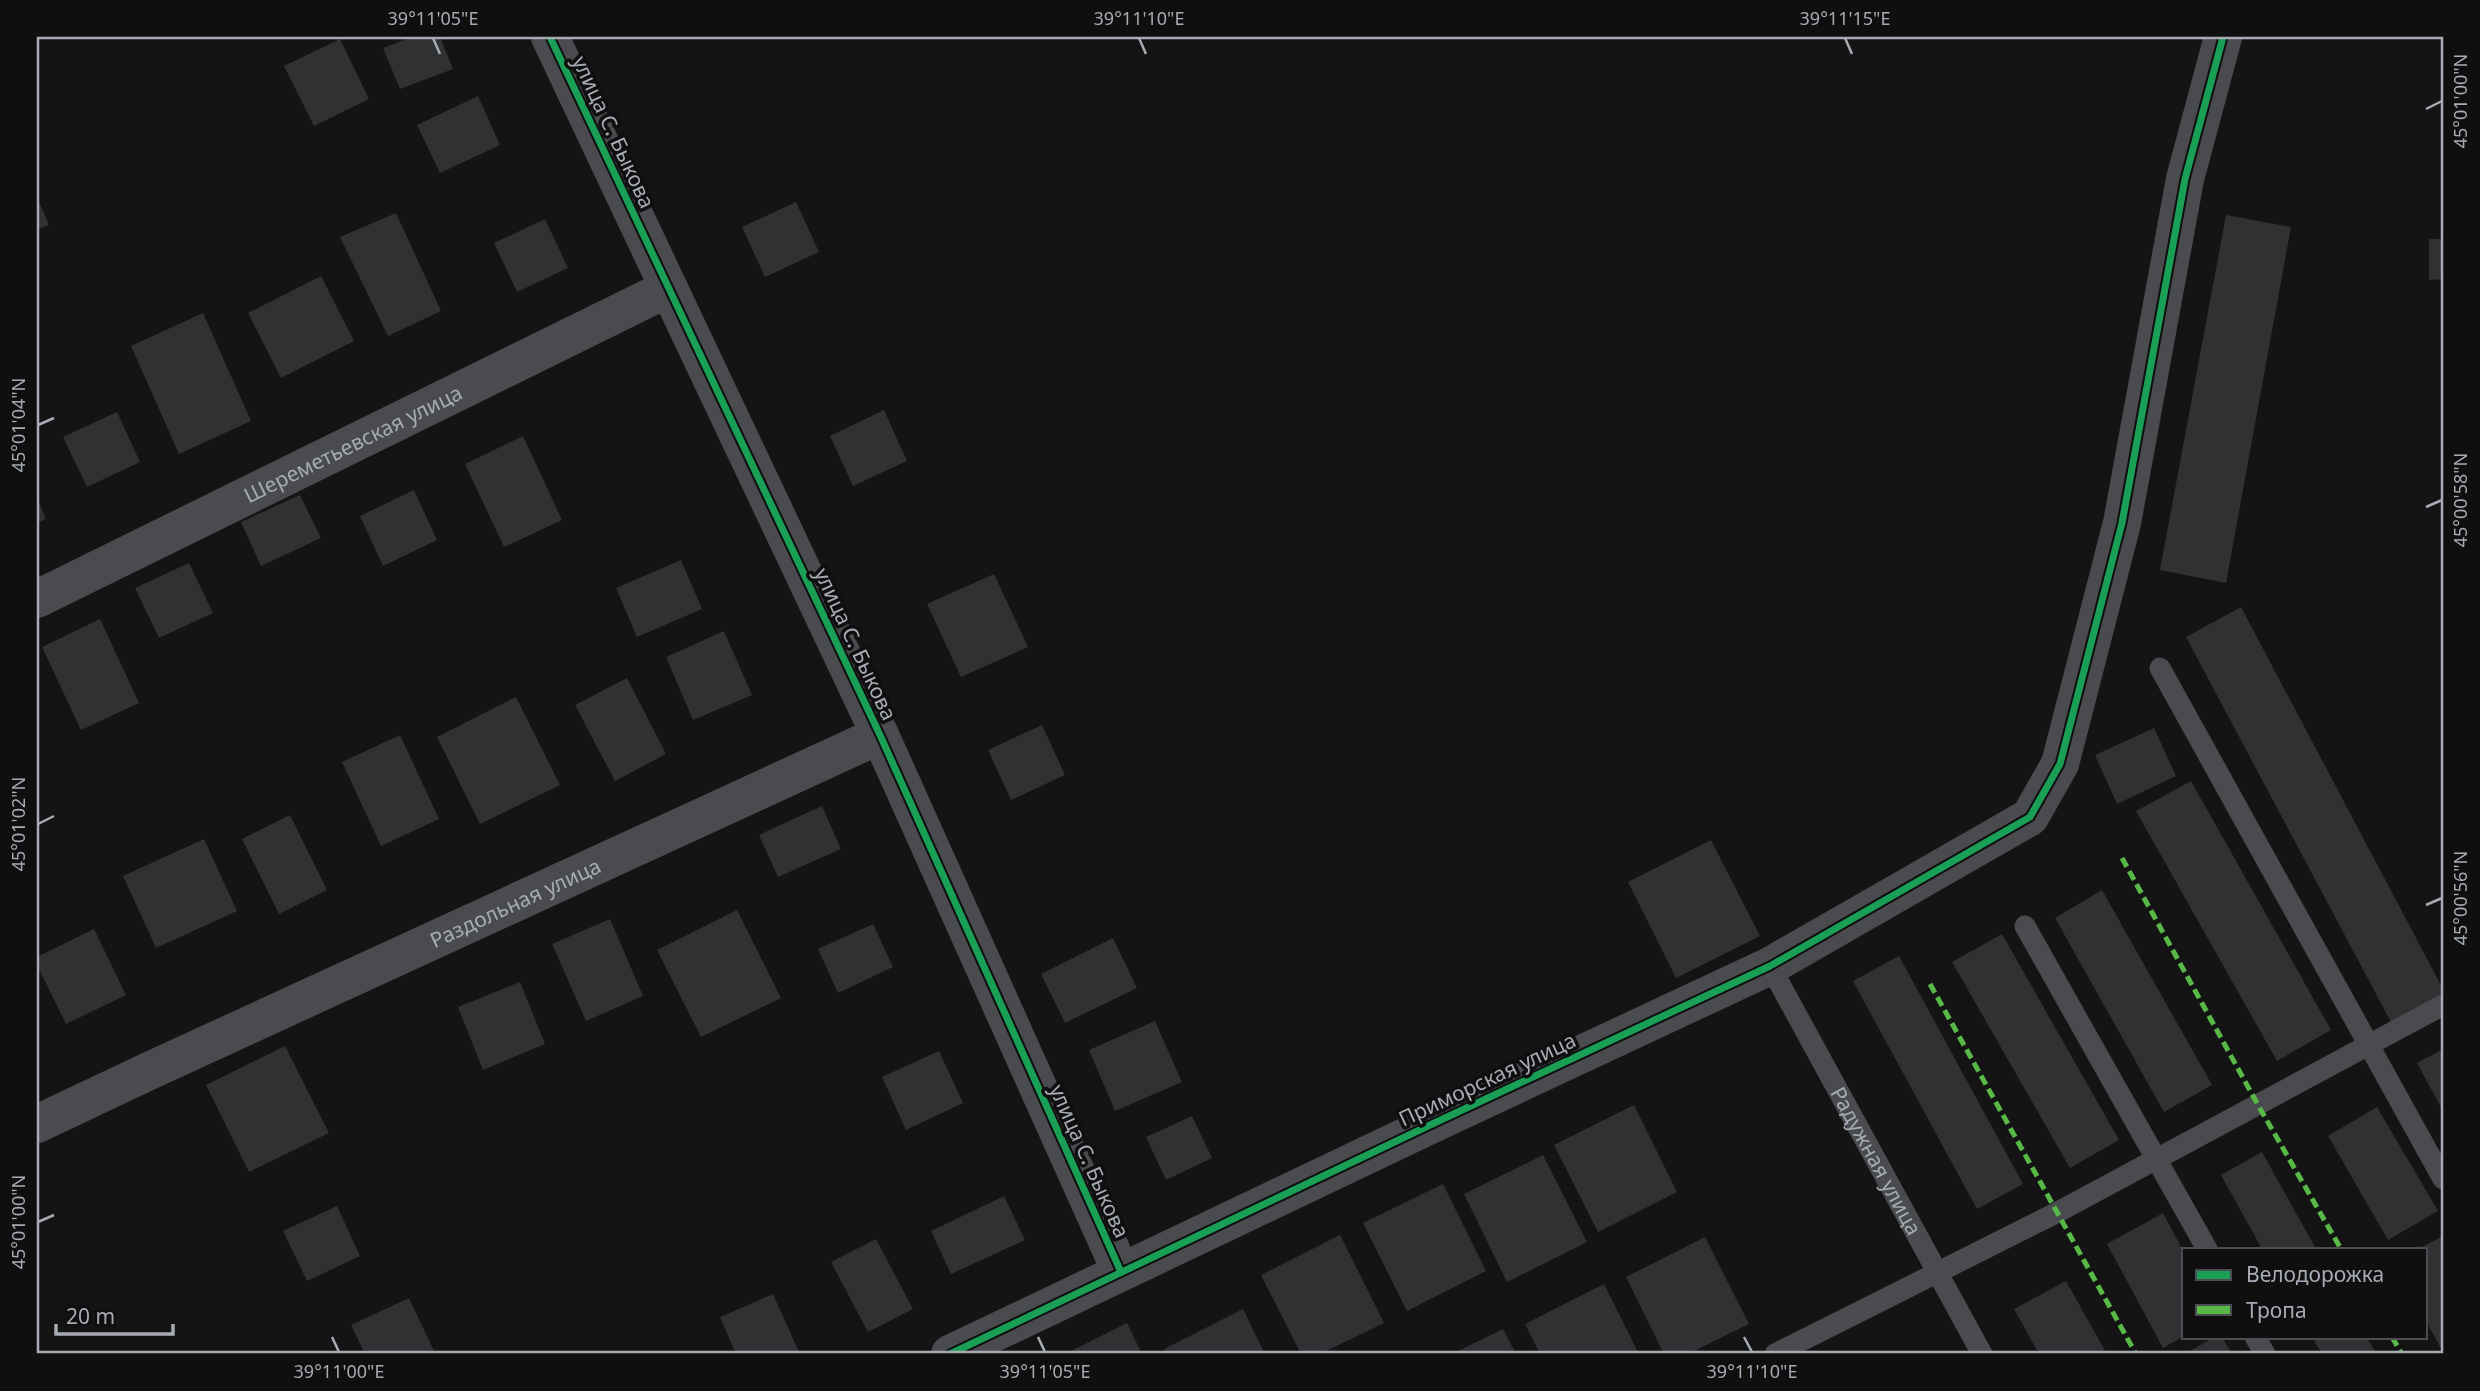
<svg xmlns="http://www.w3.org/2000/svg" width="2480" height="1391" font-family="'Noto Sans',sans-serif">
<rect width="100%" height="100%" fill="#141415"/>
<!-- building -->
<path fill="#303132" d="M413,37H440L453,69L400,89L383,48Z
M340,39L369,99L314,126L284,66Z
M478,96L500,145L440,173L417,125Z
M37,197L49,225L37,230Z
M796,202L819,252L765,277L742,227Z
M396,213L441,311L388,336L340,237Z
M2226,215L2291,227L2226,583L2160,570Z
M545,219L568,268L517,292L494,243Z
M2429,239H2443V279L2429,280Z
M321,276L354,341L281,378L248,313Z
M203,313L251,421L179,454L131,346Z
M884,410L907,461L853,486L830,436Z
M117,412L140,462L87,487L63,437Z
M523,436L562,520L504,547L465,464Z
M414,490L437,540L383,566L360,516Z
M300,495L321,538L261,566L241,522Z
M37,498L46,519L37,523Z
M681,560L702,609L637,637L616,588Z
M189,563L213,613L159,638L135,588Z
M994,574L1028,647L961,677L927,604Z
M2241,607L2443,989V997L2392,1024L2186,637Z
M100,619L139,703L81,730L42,647Z
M724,631L752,695L693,720L666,657Z
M627,678L666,754L615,781L575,705Z
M516,697L560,785L480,824L437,737Z
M1042,725L1065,775L1011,800L988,750Z
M2154,728L2176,776L2117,804L2095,755Z
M400,735L439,819L381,846L342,762Z
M2191,781L2331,1030L2277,1061L2136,811Z
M822,806L841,849L778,877L759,835Z
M290,815L327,890L279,914L242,839Z
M204,839L237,911L156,948L123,876Z
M1711,840L1760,936L1676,978L1628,882Z
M2102,890L2212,1085L2164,1112L2055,918Z
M737,910L781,998L701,1037L657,950Z
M610,919L643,996L586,1021L552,944Z
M873,924L893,967L838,993L818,949Z
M94,929L126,995L66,1024L37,965V957Z
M2002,934L2119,1140L2070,1168L1952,962Z
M1113,938L1137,988L1065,1023L1041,974Z
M1899,956L2023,1184L1977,1209L1853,981Z
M520,982L545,1044L483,1070L458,1007Z
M1155,1021L1182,1082L1115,1111L1089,1050Z
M285,1046L329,1133L249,1172L206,1085Z
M2443,1049V1111L2417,1063Z
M939,1051L963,1103L906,1130L882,1077Z
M1634,1105L1677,1192L1598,1232L1554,1145Z
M2377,1107L2438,1211L2388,1240L2328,1136Z
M1192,1116L1212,1158L1166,1180L1146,1137Z
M2262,1152L2316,1249H2262L2221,1175Z
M1543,1155L1587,1242L1507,1282L1464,1194Z
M1443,1184L1486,1271L1407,1311L1363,1223Z
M1004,1196L1025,1240L951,1274L931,1231Z
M337,1206L360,1256L307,1281L283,1231Z
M2163,1213L2184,1252V1336L2163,1348L2107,1244Z
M1340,1235L1384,1323L1320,1354H1301L1261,1275Z
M2443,1236V1352L2426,1321V1249H2418Z
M1705,1237L1749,1324L1688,1354H1664L1626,1277Z
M876,1239L913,1309L868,1332L831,1262Z
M2066,1281L2107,1354H2039L2014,1309Z
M1604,1284L1639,1354H1540L1525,1324Z
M773,1294L800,1354H736L720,1317Z
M409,1298L435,1353L365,1354L351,1325Z
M1243,1309L1265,1354H1166L1164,1349Z
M1127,1323L1142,1354H1065Z
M1503,1329L1516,1354H1452Z
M2215,1337H2222L2232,1354H2184Z
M2312,1337H2366L2377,1354H2322Z"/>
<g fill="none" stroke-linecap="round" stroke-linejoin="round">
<!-- service -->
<g stroke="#4a4b4e" stroke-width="21">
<path d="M2160,668L2443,1179"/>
<path d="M2025,926L2207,1249"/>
<path id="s1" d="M1770,966L1982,1354"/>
<path d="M2255,1337L2265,1354"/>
<path d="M1775,1354L2056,1213L2443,1005"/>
</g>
<!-- minor -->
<g stroke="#4a4b4e" stroke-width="38">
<path d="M550,37L880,735L1121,1272"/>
<path id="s2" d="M37,599L669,288"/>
<path id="s3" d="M37,1124L149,1071L880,735"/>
<path d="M950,1354L1428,1126L1770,966L2030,817L2060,764L2122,523L2185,179L2223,37"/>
</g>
<!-- quiet -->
<path stroke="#58b947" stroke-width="5" stroke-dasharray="10 5" stroke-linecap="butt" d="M2122,858L2258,1105L2341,1249
M1930,984L2136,1354
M2392,1337L2402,1354"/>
<!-- cycleway casing -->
<g stroke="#0f0f10" stroke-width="11">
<path id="cycleway" d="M550,37L880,735L1121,1272
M950,1354L1428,1126L1770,966L2030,817L2060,764L2122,523L2185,179L2223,37"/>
</g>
<!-- cycleway -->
<use href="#cycleway" stroke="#1a9f57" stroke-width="7"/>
</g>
<!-- ticks -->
<path fill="none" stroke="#a7abb4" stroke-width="2.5" d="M433,38L440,54M1139,38L1146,54M1845,38L1852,54M2426,109L2442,101M38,425L54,418M2426,507L2442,500M38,824L54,816M2426,905L2442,898M38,1222L54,1215M332,1337L339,1352M1038,1337L1045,1352M1744,1337L1752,1352"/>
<g text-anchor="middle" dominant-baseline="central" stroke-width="7" stroke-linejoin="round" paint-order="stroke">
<!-- street labels -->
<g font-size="21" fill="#a7abb4" stroke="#0f0f10">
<text transform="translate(614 132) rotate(65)">улица С. Быкова</text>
<text stroke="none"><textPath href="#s2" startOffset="352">Шереметьевская улица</textPath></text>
<text transform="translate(856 644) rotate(65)">улица С. Быкова</text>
<text stroke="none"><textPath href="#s3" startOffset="527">Раздольная улица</textPath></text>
<text transform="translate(1487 1079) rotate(-25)">Приморская улица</text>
<text stroke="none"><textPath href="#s1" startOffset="222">Радужная улица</textPath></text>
<text transform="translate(1090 1161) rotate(66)">улица С. Быкова</text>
</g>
</g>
<!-- border -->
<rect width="2480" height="1391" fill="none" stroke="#0f0f10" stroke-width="77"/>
<!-- legend -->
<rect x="2182" y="1248" width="245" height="91" fill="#0f0f10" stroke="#4c4d52" stroke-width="2"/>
<rect x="2196" y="1270" width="35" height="10" fill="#1a9f57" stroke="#4c4d52" stroke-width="2"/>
<text x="2246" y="1282" font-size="21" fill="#a7abb4">Велодорожка</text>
<rect x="2196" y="1305" width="35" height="10" fill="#58b947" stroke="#4c4d52" stroke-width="2"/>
<text x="2246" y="1318" font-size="21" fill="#a7abb4">Тропа</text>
<!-- scale -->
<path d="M56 1324v10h117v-10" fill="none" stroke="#a7abb4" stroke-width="3.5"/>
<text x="66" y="1324" font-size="21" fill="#a7abb4" stroke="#0f0f10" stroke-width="5" paint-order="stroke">20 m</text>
<rect x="38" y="38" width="2404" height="1314" fill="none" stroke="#a7abb4" stroke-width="2.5"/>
<g font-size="18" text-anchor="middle" fill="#a7abb4">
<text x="433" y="25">39°11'05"E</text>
<text x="1139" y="25">39°11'10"E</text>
<text x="1845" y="25">39°11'15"E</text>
<text transform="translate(2461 101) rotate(-90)" y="6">45°01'00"N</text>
<text transform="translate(19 425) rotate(-90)" y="6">45°01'04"N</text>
<text transform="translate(2461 500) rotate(-90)" y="6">45°00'58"N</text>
<text transform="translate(19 824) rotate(-90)" y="6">45°01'02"N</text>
<text transform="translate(2461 898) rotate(-90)" y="6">45°00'56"N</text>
<text transform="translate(19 1222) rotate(-90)" y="6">45°01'00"N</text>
<text x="339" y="1378">39°11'00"E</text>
<text x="1045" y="1378">39°11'05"E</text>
<text x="1752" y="1378">39°11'10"E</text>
</g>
</svg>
